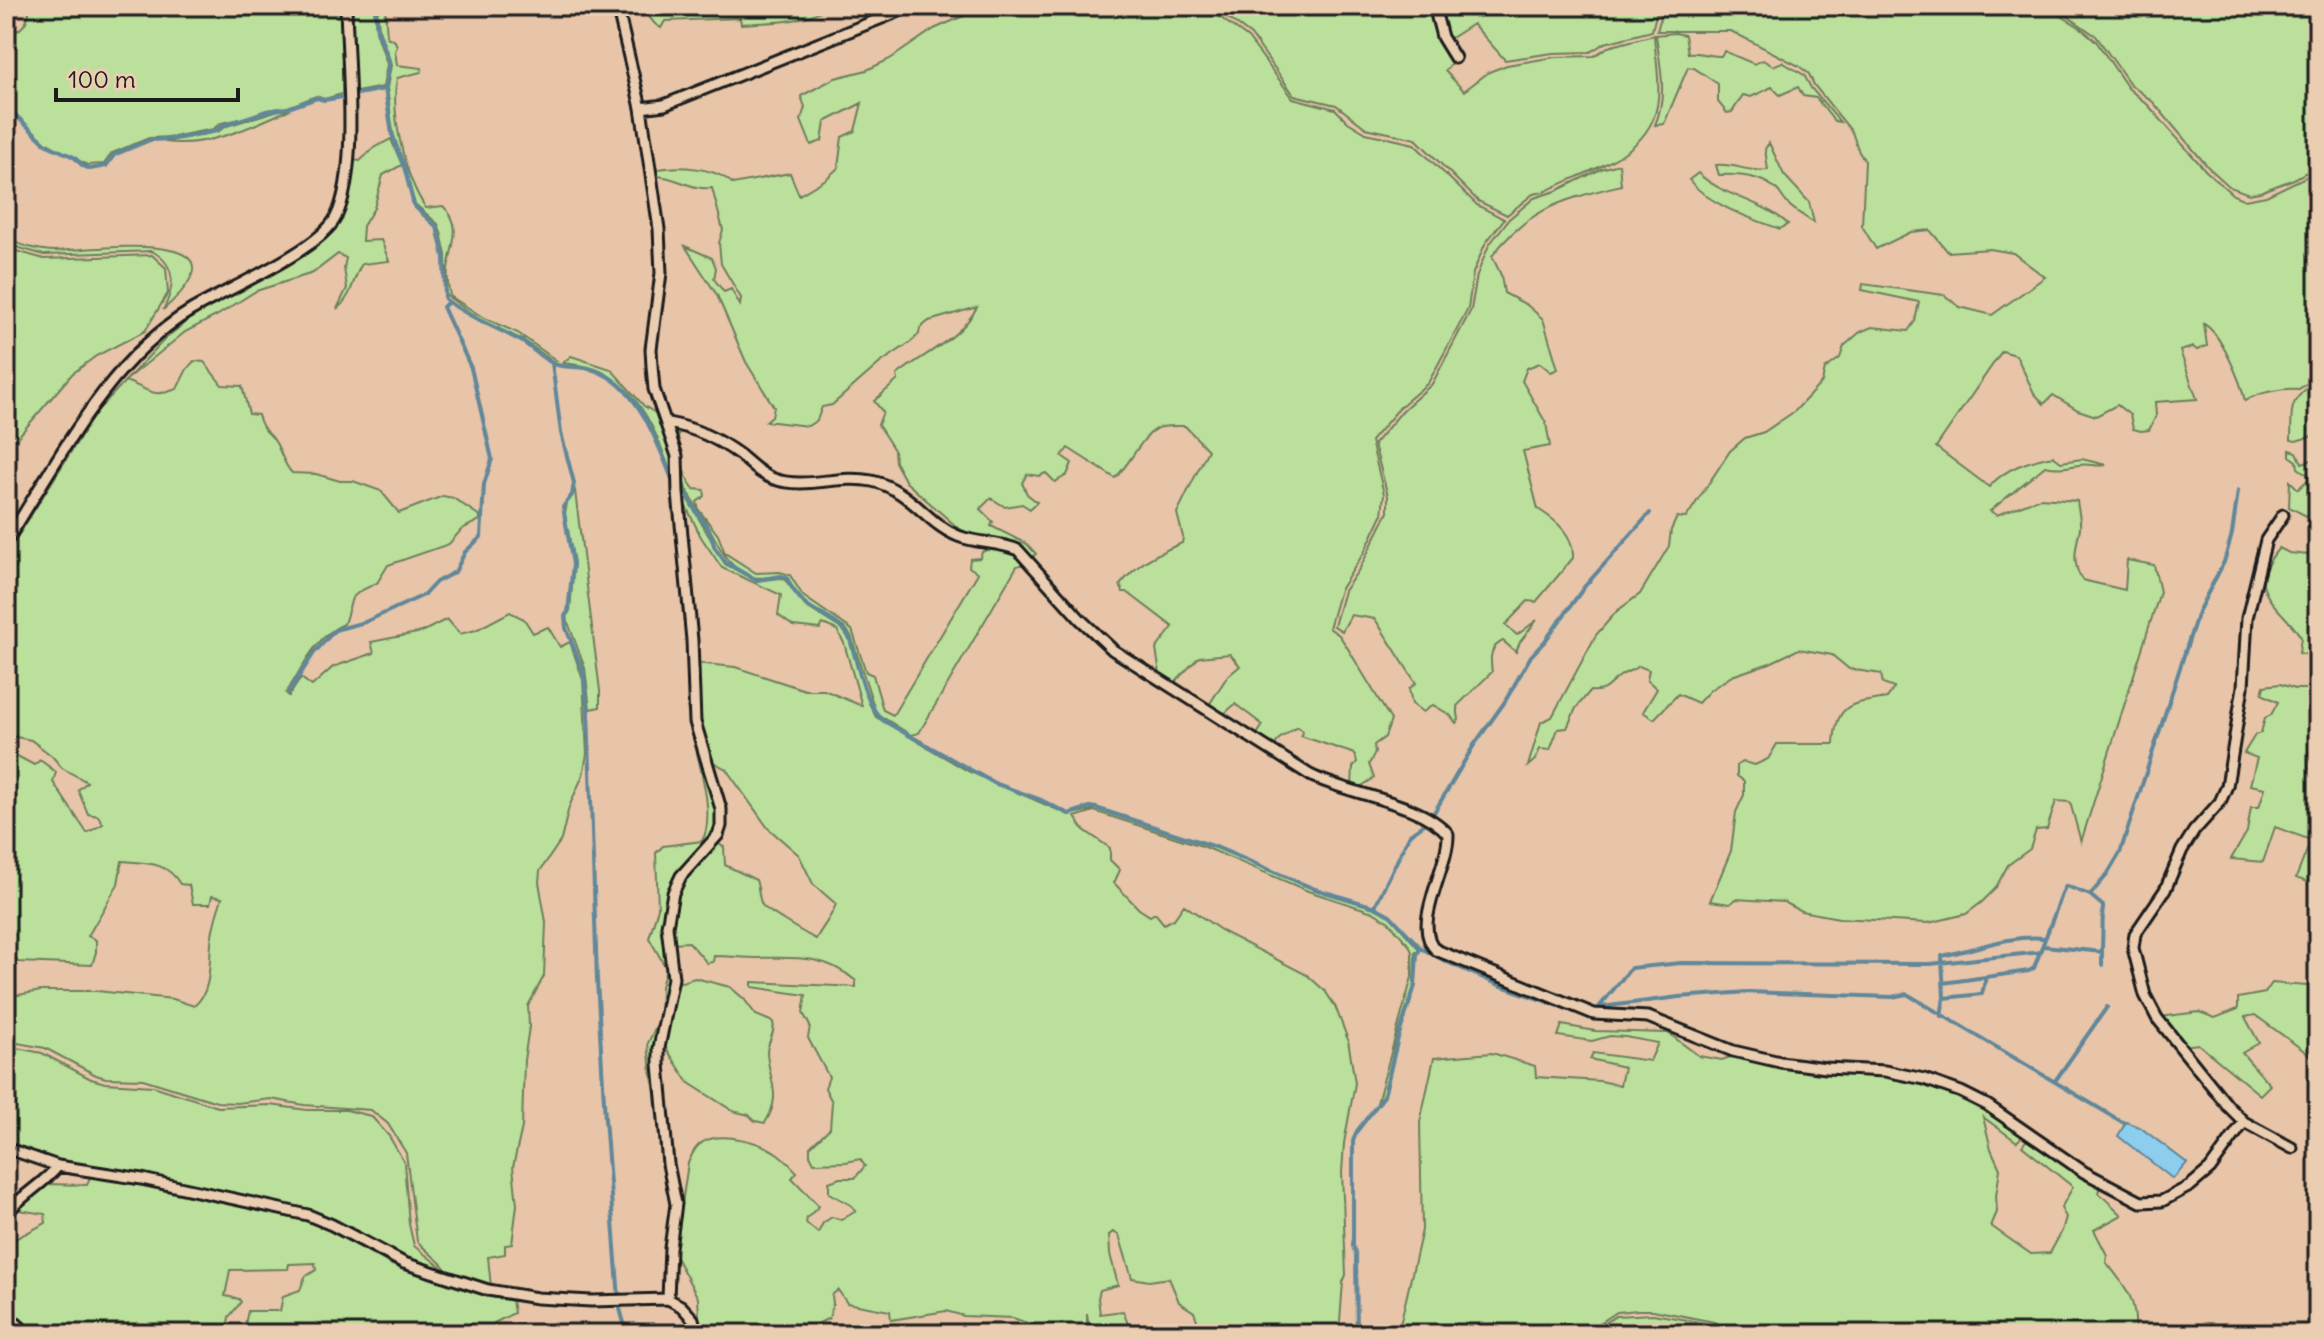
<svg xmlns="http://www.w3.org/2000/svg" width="2324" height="1340" font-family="Delius,sans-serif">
<rect width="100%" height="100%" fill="#e8c5a8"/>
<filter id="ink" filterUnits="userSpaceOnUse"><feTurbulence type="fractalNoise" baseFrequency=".0125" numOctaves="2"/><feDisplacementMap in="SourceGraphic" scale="16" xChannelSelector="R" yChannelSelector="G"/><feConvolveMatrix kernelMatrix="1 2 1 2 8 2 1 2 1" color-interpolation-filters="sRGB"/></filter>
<g filter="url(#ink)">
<!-- green -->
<path fill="#bbe09b" stroke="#6c7e5c" stroke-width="2" fill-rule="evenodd" d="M30,6H342V94L324,99L316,96L288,107L266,110L246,118L221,123L213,129L172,137L149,138L112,153L104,164L87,165L47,143L6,106V30L11,34C25,28 28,21 30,6Z
M349,6H374L376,31L387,64L383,87L351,93Z
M377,6H385L387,37L395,41L397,47L395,51L397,65L422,68L421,72L397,78C390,114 405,178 426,208L443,206C464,225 451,246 448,269C447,278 448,287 450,296L484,318L518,333L557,361L554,362L523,340L479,319L446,295V255L441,232L438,224L415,204L393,132L387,88L391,65L379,29Z
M640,6H830C797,25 777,21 741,24L740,18L665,21L661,28L655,24Z
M986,6H1205L1248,38L1293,98L1335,109L1348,122L1366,133L1414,144L1477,205L1504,219L1485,244L1473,273L1468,309L1428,383L1401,406L1371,441L1384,494L1382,515L1365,551L1340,590L1329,628L1339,635L1347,647L1391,720L1385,737L1374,745L1375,753L1369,764L1374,778L1357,789L1352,787L1353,767L1357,762L1355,754L1301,736L1302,731L1297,727L1279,739L1274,747L1256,736L1263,725L1235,704L1224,714L1209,705L1227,677L1240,666L1230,654L1199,657L1174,683L1160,674L1156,649L1173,627L1127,592H1123L1120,585C1139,562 1154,555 1182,543L1183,537L1177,513L1208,450L1185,426C1177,426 1165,425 1158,428C1142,435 1129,466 1115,478L1068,448L1062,456L1072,463L1067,475L1055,482L1046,473L1039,476L1027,474L1022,483L1027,494L1037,502L1030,509L1022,504L1005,507L991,498L980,509L993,522L991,526L1027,544L1036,554L1031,558L1021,548L973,536L958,528L906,482L895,462L894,450L878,425L883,412L874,401L898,380L897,375C924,353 961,339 977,307L929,321L920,328L919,334L911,342L880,363L832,405L822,407L817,420L808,426L766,421L772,416L774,407L746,362L717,295L685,246L712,258L716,268L714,279L724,292L731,289L740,305L741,298L721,264L719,243L723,230L712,188C691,191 675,175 654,176L653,170C677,165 714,166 733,184L790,173L799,195L826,179L838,168L842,137L855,131L862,103L825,122L822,141L811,145L801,120L805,107L801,96L835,78L867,70L890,59L934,29Z
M1212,6H1431L1440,40L1452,63L1445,71L1464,91L1489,72L1507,65L1555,57L1594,56L1608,47L1654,35C1655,55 1660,77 1658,98C1654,156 1586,170 1544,192L1533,194L1507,215L1478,201L1416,139L1366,128L1336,105L1294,95L1251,35Z
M1437,6H1658L1652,31L1605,43L1590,52L1553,53L1505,60L1473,24L1449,39Z
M1664,6H2045L2081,28L2096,41L2128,88L2148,105L2206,171L2233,195L2245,200L2266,196L2318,171V375L2299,389C2284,388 2258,392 2245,401C2241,382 2221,333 2204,324L2207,346L2197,350L2193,347L2180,351L2197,399L2155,402L2156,416L2149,430L2141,431L2133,429L2130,415L2117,405L2096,416L2078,410L2053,395L2044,404L2034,393L2016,355L2002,351L1936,447L1989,487C2005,468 2028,461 2053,456L2061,462L2082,459L2106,465C2096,467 2088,463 2079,465C2066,467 2059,469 2045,466L1990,511L1997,515L2040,498L2077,501C2078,510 2081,519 2080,528C2076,548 2071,561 2082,580L2125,590L2127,560L2154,565L2160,592L2081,842L2070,802L2056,801L2047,829L2036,830L2030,849L2008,865L1995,889L1982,902L1966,914L1937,921L1928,923L1839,918L1801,911L1784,902L1736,899L1730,904L1710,901L1731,851L1736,812L1744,795V781L1737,776V765L1743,762L1755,765L1768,759L1777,744H1834C1836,702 1851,704 1887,698L1894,688L1883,684L1881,674L1849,669L1832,655L1799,649L1770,663L1732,676L1710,690L1698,703L1678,694L1654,719L1643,712L1657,689L1647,680L1649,670L1639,666C1633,670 1626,672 1620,676C1609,683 1607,693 1590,691L1576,708L1567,728L1558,729L1550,750L1540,749L1535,760L1528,766L1541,722L1552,717L1596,635L1617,611L1640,594L1669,546L1671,530L1677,517L1686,518L1730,451L1745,438L1764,432L1795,411L1822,382L1825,369L1840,358L1844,346L1860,332L1872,327L1908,331L1915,321L1919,302L1862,290L1863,284L1944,295L1960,307L1992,315L2045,277L2013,253L1990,249L1948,252L1930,230L1911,232L1876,249L1862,226L1865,161L1859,152L1852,132L1814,85L1809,74L1799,66L1731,31H1657Z
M2053,6H2318V166L2294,179L2260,192L2249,194L2230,187L2208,167L2153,102L2130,84L2096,36Z
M1675,33L1685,35L1688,53C1700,51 1708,57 1721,56L1724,51L1754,64L1763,60L1773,66L1782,62L1804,75L1811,88L1840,122L1834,121L1816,98L1803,96L1798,87L1780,95L1772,87L1751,97L1743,95L1732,112L1727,113L1718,102V84L1694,68L1688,67L1664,124L1655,125C1668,95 1660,66 1656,35Z
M282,109L288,110C251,127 207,148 165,142L217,132L227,126Z
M391,139L402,165L383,175L374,208L363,226L362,241L381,240L389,261L362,264C352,279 353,296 337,309L347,288L344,268L346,258L338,254L313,273L256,291L218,315L185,332L125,381C150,389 149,399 177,389L187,369L194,361L204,362L222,385L242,386L249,414L258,415C264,435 269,430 276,443C282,454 284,465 292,473L316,474L340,481H353L381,491L399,513L443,496L453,498L480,516V520L462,529L449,544L388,565L377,583L360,591L352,598L344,624C315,636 302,669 286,693L289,696L301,678L312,686L333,667L374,653L371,642L422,632L447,619L460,634L476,630L510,612L524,619L533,633L548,627L560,647L570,642L583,680L587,754L583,775L569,807L561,840L540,871L539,882L546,922L544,976L528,1006L529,1027L524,1060L522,1127L513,1167L517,1205L512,1244L505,1245V1254L488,1257L491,1287L451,1277C442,1260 429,1255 417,1241L406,1153L388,1124L371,1110L304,1105L271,1099L237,1103L217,1102L143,1079L106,1078L96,1075L45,1048L6,1041V997L41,991H97L173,999L194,1006C214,990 208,958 212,935C214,922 218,910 222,898L212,896L210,904H193L189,885L180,884C167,861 145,863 122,861L118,884L88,936L96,940V952L92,965L18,962L6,946V750L34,765L40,760L56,772L53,782L87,833L103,824L98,816L88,814L78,790L87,782L62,768L52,756L31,740L6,735V555L96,412L165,339L193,316L218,300L299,256L335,227L351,179L352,160L360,161L375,147Z
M1769,143L1784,175L1809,202L1814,223C1806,217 1796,212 1789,205C1784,201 1782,195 1777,190C1762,176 1739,174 1719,175L1716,165C1735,163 1748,173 1768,170L1765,149Z
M1619,164L1621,185C1563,200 1530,207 1492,256L1501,275L1504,293L1527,305L1543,319L1558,369L1551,372L1540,363L1527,368L1522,381L1546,423L1550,446L1523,451L1538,509C1557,521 1574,535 1573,558L1536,602L1528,601L1505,625L1517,635L1537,620L1520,642L1516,652L1503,641C1489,647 1490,659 1492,672L1457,706L1459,720L1456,723L1450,715L1433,705L1423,712L1412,704L1409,689L1416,683L1375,619L1351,615L1342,631L1334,626L1344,591L1360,568L1388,512V496L1374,444L1404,409L1432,384L1471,310L1477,275L1489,245L1509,219L1534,198L1556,191L1601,169Z
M1698,173C1723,197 1762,200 1788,224L1780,229C1750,218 1709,205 1689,180Z
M6,239C22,245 37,251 55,251C95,250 260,225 163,310C175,288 177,265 152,251L44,255L6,244Z
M6,248L44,259L152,255L166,268L168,293L145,331L96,356L72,374L6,451Z
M571,356L611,369L644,406L657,414L665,428L673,454L676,478L672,477C659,437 640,390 600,371C589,365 576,365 563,363Z
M2318,379V449L2312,436L2296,441L2291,440C2292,404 2288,402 2318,379Z
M673,427L680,428C674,445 683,476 694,489L704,490L705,496L697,502L699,510L718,535L725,553L756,573L780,572L790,575L803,596L852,630L866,672L873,675L883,710L893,715L978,573L969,567L970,559L980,558L982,552C1003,542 1011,549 1026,563L1017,566L919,733L911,735L876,713L851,636L846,629L805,603L784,576C774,575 762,580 753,577C725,567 721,548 708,526C698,511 691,497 683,482L679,480Z
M2290,450L2297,452L2302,463L2318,458V522L2289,507L2290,481L2298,489L2311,477L2298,468L2297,461L2290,456Z
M680,486L725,564L756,581L781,578L785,580L805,606L843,630L849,639L869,703L876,717L968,771L1069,815L1096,809L1216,848L1315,890L1375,908L1390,916L1419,949L1415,953L1414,986L1397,1038L1383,1094L1377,1103L1412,977V952L1409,945L1389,922L1373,912L1308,891L1205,847L1094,811L1075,817L1084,830L1110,848V860L1120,870L1114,883L1139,909L1150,916L1155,913L1164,924L1174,919L1184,905L1225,933L1307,975L1325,991L1335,1006L1348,1040L1355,1083L1344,1143L1342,1172L1346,1275L1343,1282L1339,1334H1202L1194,1312L1179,1302L1169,1278L1149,1281L1132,1278L1119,1235L1113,1232L1109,1235L1110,1254L1118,1285L1100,1290L1098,1298L1100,1314L1123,1311L1128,1324L1146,1334H1098L1088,1321L1087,1313V1324L1095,1334H1046L1042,1328L1013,1318L964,1316L946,1311L891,1320L890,1311L847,1303L838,1290L832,1295L833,1304L829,1318L798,1334H700L698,1298L671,1248L677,1238L688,1163C692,1155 695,1146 703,1142C722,1131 762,1142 778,1154C785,1159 791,1166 797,1172L792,1178L819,1206L807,1218L806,1223L818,1233L823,1223L832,1217L841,1220L856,1211L851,1205L829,1193V1182L840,1178H855L865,1166L860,1159L846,1162L814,1163L810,1155V1147L830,1128L832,1102L825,1088L829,1077L808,1038L810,1026L803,1013L806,995L752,987V982L856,987V981C826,955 796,957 759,958C744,958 729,956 714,956L713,962L707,963L689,942L671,943L669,926L681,879L715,842L724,847L725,865L756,880C759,888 758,897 762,905C765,910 809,936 816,939C823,926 831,918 836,904L813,884L799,855L768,828L726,769L708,759L698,720L695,663L735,667L805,690H824L862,706L844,643L837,630L823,624L820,629L793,626L778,615L781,595L722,568L701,537L687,508L682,509Z
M575,491L600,691V707L590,709L585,668L566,617L570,611L574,563L565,514L567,503Z
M2279,548L2289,553L2318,556V657L2299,653L2301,637C2278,602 2242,592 2279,548Z
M2280,684L2295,689H2318V732L2311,731L2308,768L2318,770V886L2296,878L2311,840L2275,827L2263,862L2231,859L2247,832L2251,807H2259L2265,788L2250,785L2257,758L2244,753L2255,735L2261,733L2265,718L2271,715L2278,702L2262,694L2264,686Z
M687,706L699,753L716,804V824L711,839L676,874L667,897L663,925L670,979L655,1062L661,1117L651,1073L648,1043L660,1018L661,987L666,968L649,938L658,908L656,853L663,846L702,841C719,812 691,742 687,706Z
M695,978L730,987L744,999L756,1015L773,1022C776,1034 767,1041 767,1053C769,1082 783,1094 765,1123L755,1121L749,1115L733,1111L689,1083L662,1042L675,981L682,982Z
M2272,983L2318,987V1061L2255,1015L2245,1017L2259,1043L2242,1053L2270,1085L2260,1095L2198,1044L2183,1046L2159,1017L2199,1012L2215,1018L2238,1009V998L2265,993Z
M1562,1025L1595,1031L1668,1033L1699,1056L1722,1060L1736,1055C1819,1065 1907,1067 1983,1106C1997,1113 2010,1124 2024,1134L2017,1142L1983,1117L1991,1149L2000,1169L1996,1196L1997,1212L1991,1226L2031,1254L2050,1253L2062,1231L2066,1217L2061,1208L2073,1187L2022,1146L2029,1137L2101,1185L2099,1193L2122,1215L2094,1230L2107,1255L2106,1262C2127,1289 2137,1298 2135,1334H1737L1714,1322L1653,1310H1638L1617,1312L1583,1334H1398L1422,1230L1420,1122L1434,1058L1492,1053L1535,1066L1536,1077L1600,1081L1620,1085L1624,1067L1590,1059L1593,1053L1650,1061L1658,1043L1625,1037L1610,1036L1592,1041L1558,1036Z
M6,1046L42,1053L91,1079L105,1083L153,1086L218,1107L270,1105L307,1110H346L371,1116L389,1136L404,1162L409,1224L414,1246L440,1266L442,1272L408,1262L334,1222L227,1194L91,1166L58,1164L6,1145Z
M91,1175L306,1221L322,1226L392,1265L512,1300L514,1313L494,1323L500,1334H36L6,1306L7,1243L46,1223L45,1214L13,1209L45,1184L87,1185ZM315,1263L316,1270L305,1277L300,1290L283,1296L280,1311H248L244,1329H227L229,1317L241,1302L239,1299L225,1296L230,1270L288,1269L289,1264Z
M1653,1314L1705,1323L1730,1334H1588L1616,1316Z"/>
<!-- water -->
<path fill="#8dceee" stroke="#60879a" stroke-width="2" d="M2126,1122L2141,1128L2187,1163L2173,1179L2118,1136Z"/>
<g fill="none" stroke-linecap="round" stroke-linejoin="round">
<!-- stream -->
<path stroke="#60879a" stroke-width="4" d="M375,6L377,29L389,60L385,89L392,134L405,170L414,206L437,227L444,257L445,299C468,317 495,327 521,341C533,348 544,362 557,365C569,368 582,366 594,370C637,384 657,441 672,479
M352,95L385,89
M8,108L47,145L74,157L83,166L90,169L106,166L114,155L150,140L174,139L215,131L224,125L267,111L288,108L317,98L324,100L343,97
M552,363L561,433L574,483L572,495L563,507L573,564L568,612L565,616L566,628L583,671L588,710L597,980L605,1119L619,1299
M681,483L694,508L709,530L715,548L726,563L756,580L781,576L787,578C804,617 831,611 849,636C857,660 864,706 884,721L994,783L1041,800L1069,814L1090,807L1096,808L1216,847L1315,889L1375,907L1390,915L1421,948L1447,962L1499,985L1591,1017L1631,968L1681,963L1930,964L2041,952
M289,692L314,653L335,630L365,622L424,595L436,582L455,572L465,552L481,537L484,484L492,459L471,368L443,307L448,302
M1432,816L1474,745L1504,703L1531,656L1545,641L1585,586L1650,513
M1375,906L1410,834L1427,822
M2044,946L2102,952L2103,906L2090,895
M2102,965V952
M1943,983L2029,971L2034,968L2064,889L2066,886L2090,895L2107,875L2120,853L2198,612L2224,562L2232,534L2238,491
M1944,998L1982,994L1986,977
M1601,1007L1679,997L1748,992L1892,997L1907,994L2124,1123
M1941,1016L1944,998L1942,956C1977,949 2008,935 2044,938
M2055,1081L2107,1007
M619,1305L627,1334
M1357,1334L1356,1255L1353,1246V1141L1357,1131L1384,1096L1398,1038L1415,986L1417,954L1421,948"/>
<!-- street casing -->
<g stroke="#1c1c1c" stroke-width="15">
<path id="street" d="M617,6L641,108L659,229L661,273L651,349L652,366L654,389L677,456L678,493L692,640L695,722L721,809V826L718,835L681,876L673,893L667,926L673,978L659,1048V1064L668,1164L676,1204L670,1248L668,1299
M1434,6L1442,37L1455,58
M641,108L664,105L912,6
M668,423C695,428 717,438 740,455C751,464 761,475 774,479C806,490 839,474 872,481C911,490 927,524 958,536C978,544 998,541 1018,550L1080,619L1113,650L1310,775C1347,794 1421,802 1448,834C1449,868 1410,925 1436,950L1594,1014L1648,1017L1733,1051L1780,1062L1826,1068L1885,1071L1924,1079L1961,1092L1987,1105L2084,1172L2141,1202L2162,1201L2190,1186L2210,1169L2244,1122
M2283,515L2266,540L2247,618L2243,687L2227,786L2220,802L2194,831L2182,850L2165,890L2135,934L2133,948L2145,995L2157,1018L2228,1106L2244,1122L2292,1148
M6,542C57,463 107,361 190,311C226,289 319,251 336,217C359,170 347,61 346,6
M6,1148L58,1166L142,1179L308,1215L332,1225L404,1263L488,1290L537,1298L591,1301L668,1299L681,1306L693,1319L697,1334
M6,1214C21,1195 43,1185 58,1166
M6,1314L28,1334"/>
</g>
<!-- street -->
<use href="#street" stroke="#ebcdb1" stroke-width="9"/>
</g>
</g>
<!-- margin -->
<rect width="2324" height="1340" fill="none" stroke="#ebcdb1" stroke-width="32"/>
<rect x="16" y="16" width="2292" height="1308" fill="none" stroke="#1c1c1c" stroke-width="3" filter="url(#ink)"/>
<!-- scale -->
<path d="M56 88v12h182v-12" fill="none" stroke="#1c1c1c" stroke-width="4"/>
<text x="68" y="88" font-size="24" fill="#1c1c1c" stroke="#ebcdb1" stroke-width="6" paint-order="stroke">100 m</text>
</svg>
